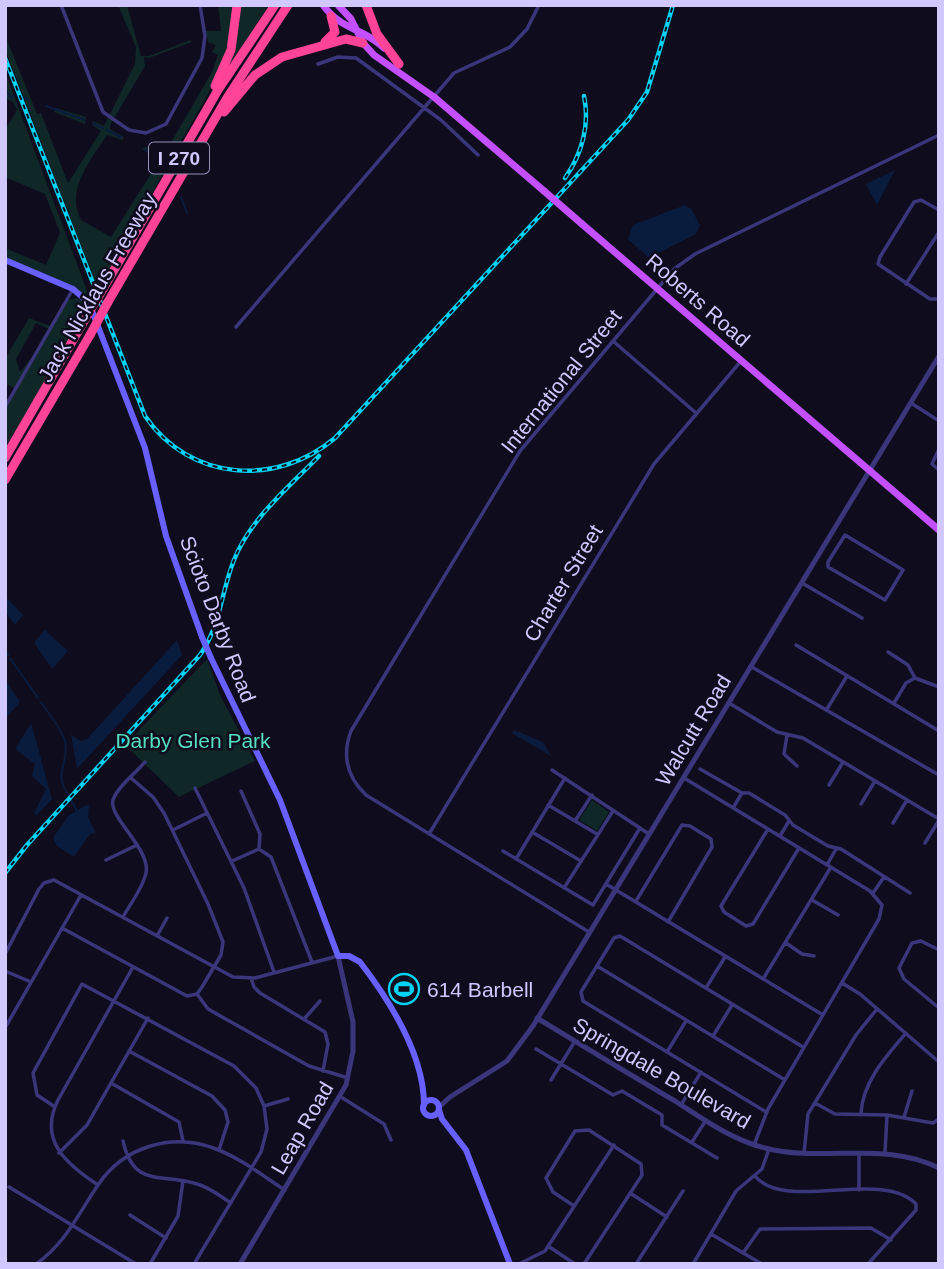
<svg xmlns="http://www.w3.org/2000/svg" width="944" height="1269" font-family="Arial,sans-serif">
<rect width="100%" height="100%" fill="#0f0c1d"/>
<!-- green -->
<path fill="#0f2727" d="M118,5H127L141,56H149L190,40L192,42L149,58L144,57L145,66L110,125V129L124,137L122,140L107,135C91,160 65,190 81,220L111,237L157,164L153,157L142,149L145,147L163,156L212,72L218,55L212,52L216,45L208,42L206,31H221L218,5H234C234,62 196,114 169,162C146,205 122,247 98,289L5,49V35L37,114L41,113L68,183L101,131L92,125L93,121L104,126L135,64L136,47Z
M239,5H269L226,70Z
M5,72L91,301L71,286L5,258V248L46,265L60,233L45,194L5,177V130L17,110L13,102L5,98Z
M56,108L86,117L85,124L54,112Z
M76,298L83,301L87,308L5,449V408L68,300Z
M29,318L50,326L49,329L36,323L16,359L20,372L34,355L15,388L5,384V359Z
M207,659L220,695L255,761L179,797L125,745Z
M592,800L609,812L597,831L579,820Z"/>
<!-- water -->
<path fill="#0a1c3d" d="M895,170L877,205L866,184Z
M685,205L691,209L700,225L696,234L649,258L628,239L633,225Z
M5,596L23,615L15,625L5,611Z
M45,630L68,651L52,669L34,642Z
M177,640L182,655L77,769L71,734L80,741L87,739Z
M5,679L20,702L7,717H5Z
M31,723L52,799L37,815L34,813L46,789L32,776L35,764L15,749Z
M514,730L543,742L551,756L512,733Z
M86,805L89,806L88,817L96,833L90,834L74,857L57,846L53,838L68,816Z"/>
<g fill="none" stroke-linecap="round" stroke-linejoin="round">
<!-- stream -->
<path stroke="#0a1c3d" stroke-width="2" d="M5,89L12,98
M22,97L28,99
M46,106L85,120
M94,124L103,128
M107,130L121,137
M144,149L164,163
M181,197L187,213
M5,650L8,655
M10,658L38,698
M41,702C48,713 61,728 65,741C70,763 52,773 69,796
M71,800L77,811"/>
<!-- minor -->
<path stroke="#3b367c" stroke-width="3.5" d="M61,5L103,112L129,130L146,133L166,124L202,58L205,36L200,5
M318,64L338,57L356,58L441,120L478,155
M939,210L921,200L914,202L880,257L878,264L930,299H939
M906,284L939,232
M236,327L454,73L510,47L527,29L539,5
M613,341L696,413
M911,403L939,421
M5,407L73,289
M939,449L932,464L939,470
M845,535L903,570L885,600L828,567V562Z
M802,583L862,618
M796,645L939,731
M888,652L908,665L915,678
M750,666L939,775
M915,678L939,687
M729,703L777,732L803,738L939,819
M894,703L906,683L915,678
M827,709L847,676
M787,735L784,754L797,766
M700,769L742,793
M552,770L649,834
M684,778L870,891L882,905L879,919L768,1109L754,1145
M829,785L843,762
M195,788L244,888L274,972
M241,791L260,834L259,849
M861,804L875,781
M548,805L597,834
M733,808L742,793H749L785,815L793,825L828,846L841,849L910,893
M575,821L592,795
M893,823L907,800
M768,829L721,906L724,912L746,926L753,924L799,848
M173,830L207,813
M532,832L581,861
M429,834L654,464L741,361
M780,836L789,821
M925,843L939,820
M503,851L593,905L640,828
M516,859L565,778
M106,860L137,845
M232,861L259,849L271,857L312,962
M827,865L836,849
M606,884L823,1015
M564,888L613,811
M873,893L884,877
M812,900L838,915
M636,901L682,825L690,826L711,839L712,847L668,922
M123,917C130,904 143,888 146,873C151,849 108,817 113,800C117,787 136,773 145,762
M62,928L187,996L197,994L202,987L221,955L223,942L208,904L164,813L153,797L131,778
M589,932L366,795C347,777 342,755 351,731L520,451L674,269L695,254L939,135
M157,936L167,918
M786,943L802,954L814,956
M939,950L921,941L912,943L899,968L904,979L939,1008
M5,954L39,889L44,883L54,880L233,977L255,978L338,956
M597,966L785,1080
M5,971L31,982
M251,978L254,987L260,993L325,1032L328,1044L323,1071
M763,979L831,867
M842,983L860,994L939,1062
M706,988L725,957
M197,994L208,1009L309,1066L348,1078
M305,1018L320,1001
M5,1028L81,895
M713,1036L732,1005
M536,1049L613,1095L622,1091L662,1115V1125L717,1158
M129,1051L212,1096L225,1110L228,1122L219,1150
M667,1052L686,1021
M551,1080L575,1041
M111,1083L179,1122L183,1141
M341,1097L384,1124L391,1140
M815,1103L835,1114L887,1115L933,1123L939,1119
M681,1105L701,1072
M264,1106L288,1099
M55,1107L37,1095L33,1073L82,984L234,1066L256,1088L264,1106L267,1129L261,1152L194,1264
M766,1112L583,1001L581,992L614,938L620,936L803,1047
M861,1114C862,1083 886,1056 906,1033
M904,1117L912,1091
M123,1141C134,1190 163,1172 197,1184C209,1187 220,1196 231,1203
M692,1142L706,1120
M885,1152L887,1116
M59,1153L87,1125L148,1018
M804,1153L808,1114L856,1035L877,1009
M859,1154V1190
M755,1176C786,1213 882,1168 916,1204V1210L868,1264
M98,1185C66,1164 38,1140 58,1100L133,967
M9,1187L136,1264
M630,1193L667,1217
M574,1206L553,1192L546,1178L575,1131L589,1130L641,1164L642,1175L584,1264
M130,1215L166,1238
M711,1234L762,1264
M548,1246L575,1264
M743,1253L760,1229L871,1228L891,1240
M36,1264C66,1243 78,1214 98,1185C124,1146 173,1132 216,1149C240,1158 263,1176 285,1190
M150,1264L178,1216L183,1181
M519,1264L545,1251L614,1145
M636,1264L683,1191
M693,1264L736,1191L762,1169L769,1149"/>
<!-- tertiary -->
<path stroke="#3b367c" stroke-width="5" d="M537,1018C583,1046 629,1074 675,1101C703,1119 732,1140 765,1148C823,1163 883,1140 939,1168
M439,1107L450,1097L507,1061L533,1026L939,356
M240,1264L346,1085L353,1051V1022L338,956"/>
<!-- secondary -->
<path stroke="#685fff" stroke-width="6" d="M5,260L73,289L89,303L145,448L166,536L202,637
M211,658L280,800L338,956H349L360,962C390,1001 424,1054 424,1105
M423 1108a8 8 0 1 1 16 0a8 8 0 1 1-16 0Z
M439,1110L442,1119L466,1150L510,1264"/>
<!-- primary -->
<path stroke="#c34fff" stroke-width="7" d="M323,5C342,31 364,28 384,48
M338,5L351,19L363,43L374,55L434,97L544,191
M582,224L939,530"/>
<!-- motorway -->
<path stroke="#ff4397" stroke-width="9" d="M366,5L377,34L399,64
M325,42L335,32L331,16
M215,86L231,50L237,5
M224,112L255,75L282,57L346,39L363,43
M103,289L218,90L275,5
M108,302L227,98L288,5
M5,458L84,321
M5,480L90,335"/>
<!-- rail casing -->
<g stroke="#00d3f3" stroke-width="4.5">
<path id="rail" d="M5,58L145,416C190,482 277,487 335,438L628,120L647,92L673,5
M565,178C582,154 590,125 584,96
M5,873L27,845L200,655C221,625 221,592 234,560C250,519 289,487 319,456"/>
</g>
<!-- rail -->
<use href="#rail" stroke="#0f0c1d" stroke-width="2" stroke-dasharray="5" stroke-linecap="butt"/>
<!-- secondary-bridge -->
<path stroke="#685fff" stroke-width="6" d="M202,637L211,658"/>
<!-- primary-bridge -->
<path stroke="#c34fff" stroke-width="7" d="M544,191L582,224"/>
<!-- motorway-bridge -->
<path stroke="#ff4397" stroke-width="9" d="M84,321L103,289
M90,335L108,302"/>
</g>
<!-- icons -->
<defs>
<g id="stadium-ring" transform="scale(1.575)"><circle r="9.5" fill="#0f0c1d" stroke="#00d3f3" stroke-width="1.5"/><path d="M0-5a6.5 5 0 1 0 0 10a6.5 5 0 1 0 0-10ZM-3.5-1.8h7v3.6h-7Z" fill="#00d3f3"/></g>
</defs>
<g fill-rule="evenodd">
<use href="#stadium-ring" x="404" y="989"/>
</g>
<g text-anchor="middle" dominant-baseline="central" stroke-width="5" stroke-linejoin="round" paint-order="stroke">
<!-- shield labels -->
<rect fill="#0f0c1d" stroke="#9690bb" stroke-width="2" x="149" y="142.5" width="60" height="31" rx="5"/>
<g font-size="19" font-weight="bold" fill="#d0c8ff">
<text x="179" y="158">I 270</text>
</g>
<!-- street labels -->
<g font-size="21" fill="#d0c8ff" stroke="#0f0c1d">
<text transform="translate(97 287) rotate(-60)">Jack Nicklaus Freeway</text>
<text transform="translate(698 300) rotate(41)">Roberts Road</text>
<text transform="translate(561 381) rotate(-51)">International Street</text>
<text transform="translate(563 583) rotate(-59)">Charter Street</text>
<text transform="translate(218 619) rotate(69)">Scioto Darby Road</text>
<text transform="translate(693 730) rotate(-59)">Walcutt Road</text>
<text transform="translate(662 1073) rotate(30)">Springdale Boulevard</text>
<text transform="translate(302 1128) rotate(-60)">Leap Road</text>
</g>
<!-- park labels -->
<g font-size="21" fill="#55dec0" stroke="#0f0c1d">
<text x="193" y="740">Darby Glen Park</text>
</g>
<!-- poi labels -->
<g font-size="21" fill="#d0c8ff" stroke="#0f0c1d" text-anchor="start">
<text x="427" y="989">614 Barbell</text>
</g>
</g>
<!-- border -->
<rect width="944" height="1269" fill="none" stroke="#d0c8ff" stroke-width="14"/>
</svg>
